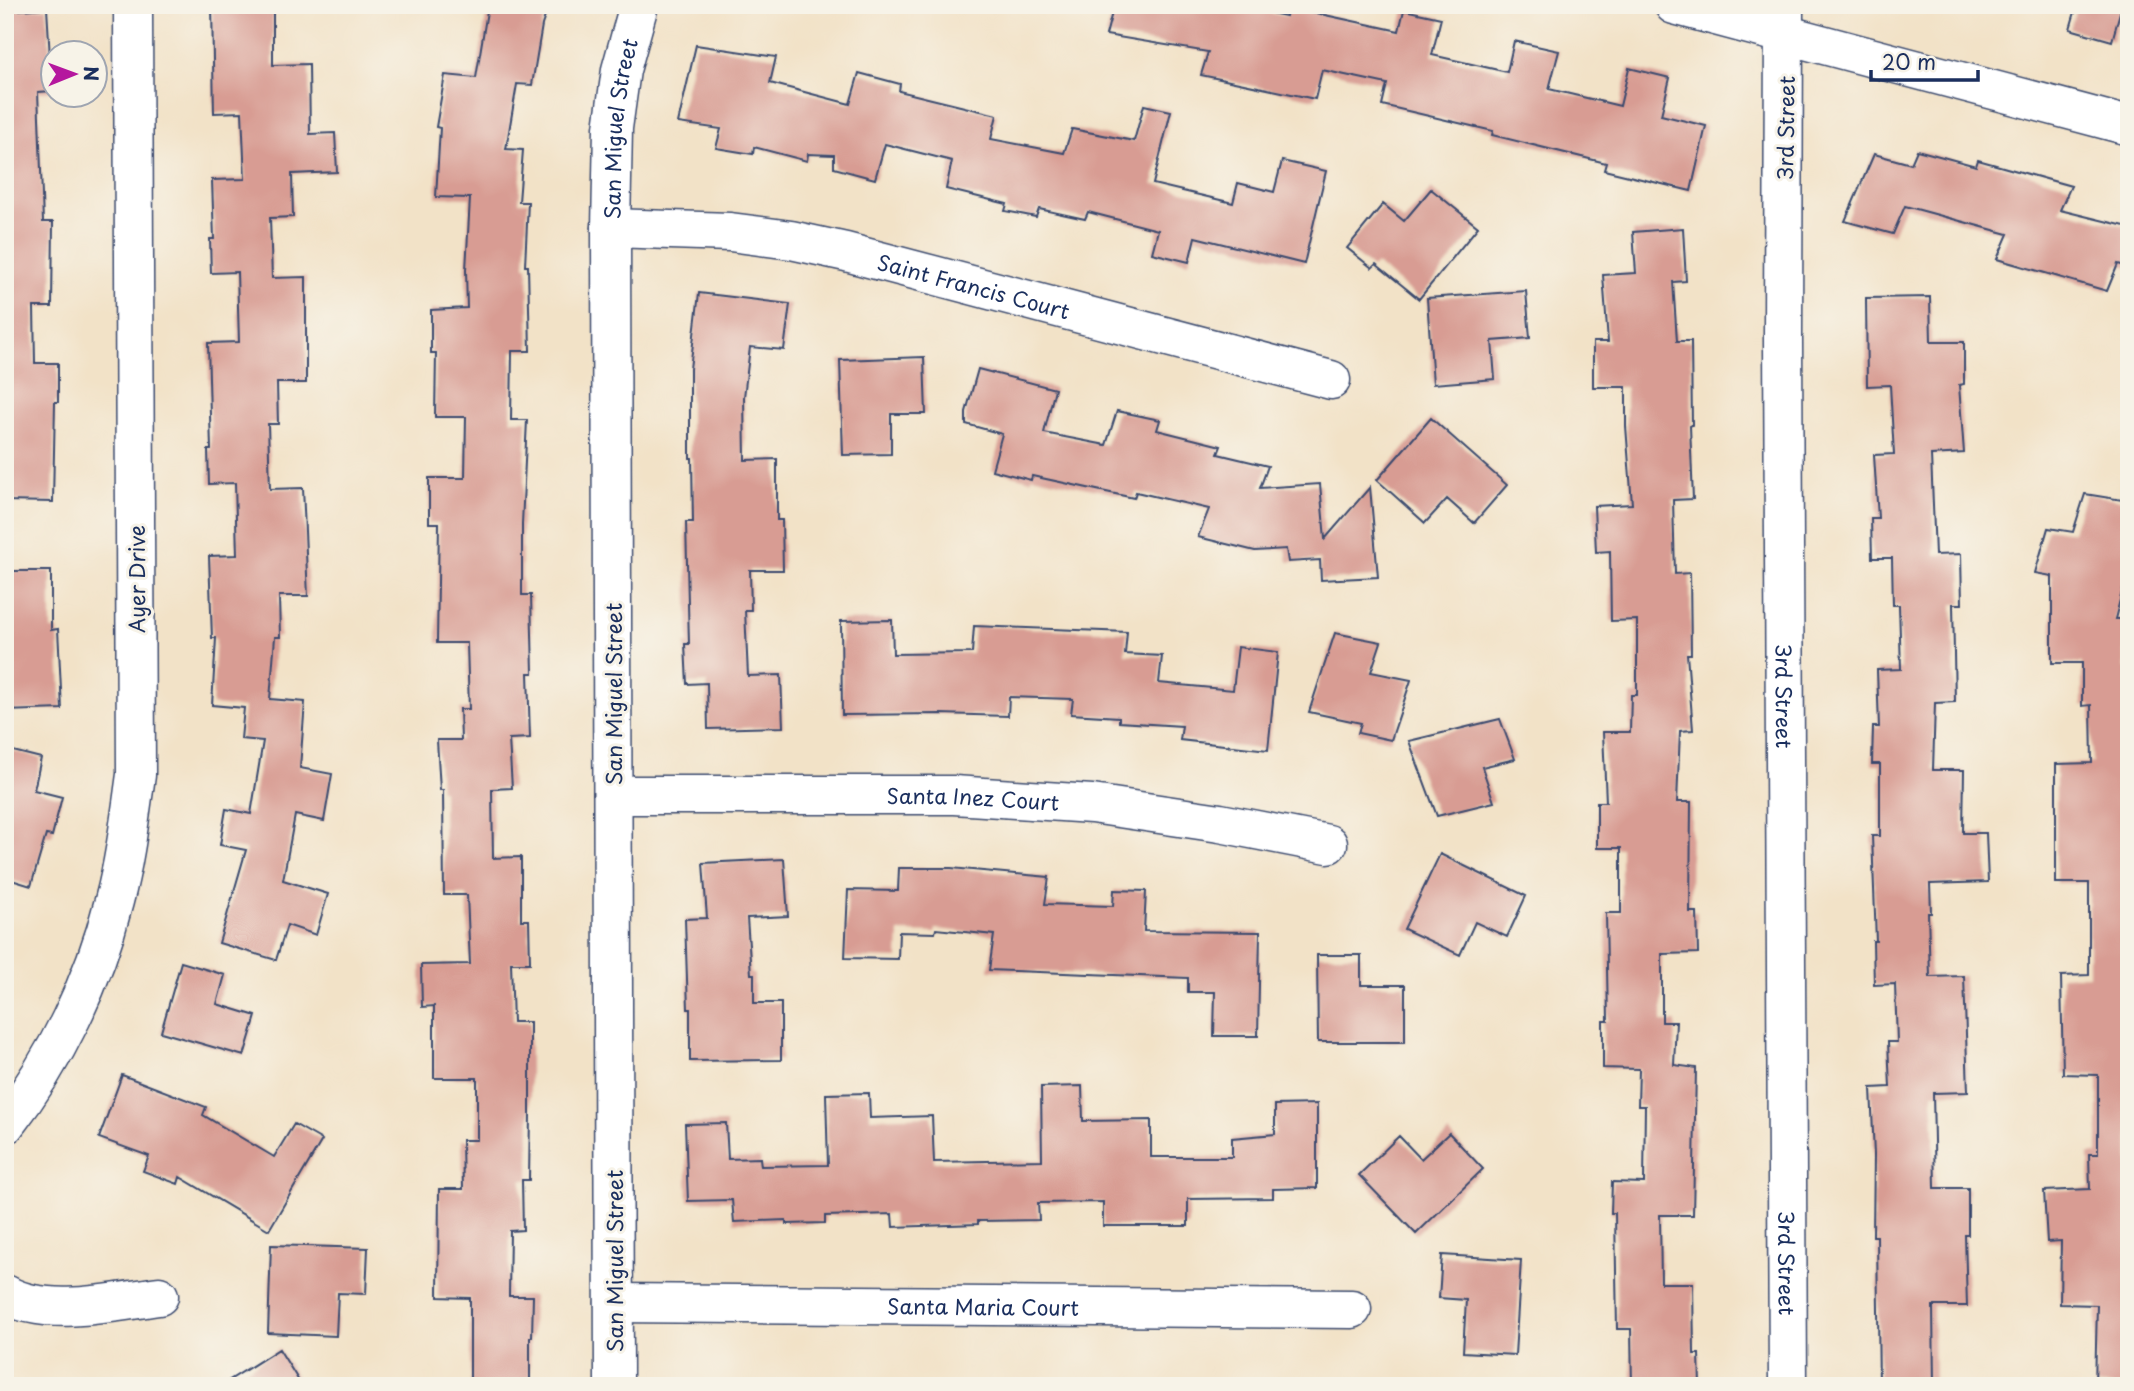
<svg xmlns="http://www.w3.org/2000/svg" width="2134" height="1391" font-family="'Playpen Sans',sans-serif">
<rect width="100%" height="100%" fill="#f7f3e8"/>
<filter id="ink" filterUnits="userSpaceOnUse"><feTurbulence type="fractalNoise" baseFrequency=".0143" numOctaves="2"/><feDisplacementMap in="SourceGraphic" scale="14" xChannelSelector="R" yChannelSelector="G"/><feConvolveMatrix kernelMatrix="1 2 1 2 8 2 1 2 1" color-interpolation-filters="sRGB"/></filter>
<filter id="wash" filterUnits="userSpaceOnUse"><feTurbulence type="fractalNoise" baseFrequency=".00686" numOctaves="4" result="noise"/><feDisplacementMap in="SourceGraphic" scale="28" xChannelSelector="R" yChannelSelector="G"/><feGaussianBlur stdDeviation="1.57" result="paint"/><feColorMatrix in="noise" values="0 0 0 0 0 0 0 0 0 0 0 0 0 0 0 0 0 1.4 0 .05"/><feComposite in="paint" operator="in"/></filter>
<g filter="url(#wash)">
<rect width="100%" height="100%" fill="#f2e2c7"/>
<g id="blocks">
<!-- building -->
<path fill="#d89c93" d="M212,5H273V65L309,64L310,134L335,133L337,172L292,174L293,217L270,218L272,278L306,277V383H277L278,424H268L270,489L303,488L308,596H279L280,637H275L270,699L305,702L300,768L332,774L324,821L295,815L283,880L328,894L316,935L287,925L276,960L219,943L246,850L220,845L226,809L251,814L263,741L241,739L244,708L212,705L216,638H212L209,556L237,555L235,483L209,484L208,450H211L208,343L239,342L237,272L211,273L210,239H214L212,180L245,179L242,112L214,113Z
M488,5H549L542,25L532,85L517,84L506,149L523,150L519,202H528L525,266H528L530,351H512L511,420H527L522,524V595H531L533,673H528L530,738L509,739L512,788L492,789L493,858L521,857V920H529L530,963H511L513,1022H530V1113L529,1180H522L523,1230L510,1231L509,1296H533L532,1337H530V1386H470V1298L438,1297L439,1189H463L462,1140H477V1078H434V1006L422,1007L421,965L470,964L467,895H444L443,790H440L437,740H461L460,709H469L467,643H437L439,523H429V478H465L466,417H435L436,353H431V310L467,308L466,270L470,198L436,197L440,128L436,127L445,75L476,78Z
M1114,5H1230L1286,16L1288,7L1399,31L1404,10L1441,18L1432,55L1507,72L1514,41L1559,51L1549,89L1620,106L1629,68L1670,78L1661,115L1706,126L1691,191L1604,170L1606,163L1492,135L1493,131L1382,105L1387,84L1322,70L1315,99L1201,75L1208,52L1106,35Z
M2077,5H2122L2112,41L2070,29Z
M47,8L52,91L38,92L43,222H53L52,307H34L35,363H58V402H55L53,502L5,501V11Z
M696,45L776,57L770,83L850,104L859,73L900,84L899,91L997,115L991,139L1064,153L1072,129L1134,141L1144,105L1171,111L1153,184L1233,203L1238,183L1274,192L1282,161L1326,171L1304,264L1195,237L1189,262L1152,253L1158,230L1088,212L1085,219L1039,209L1036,217L1005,211L1007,204L946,189L952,161L885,144L875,179L834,168V155L808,154L807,161L754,147L753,154L716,148L721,129L678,123Z
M1917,150L1976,166L1978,160L2071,186L2060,210L2129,227V267L2118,264L2107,291L1997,259L2008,234L1905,206L1893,234L1845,221L1874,154L1911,164Z
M1431,189L1478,227L1419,299L1376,264L1372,268L1347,248L1383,204L1404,221Z
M1683,228L1686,281L1673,282L1677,341H1691L1692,425L1690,426L1693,499L1673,500L1675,574L1690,573L1691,654H1687L1693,730L1680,731L1677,802H1691L1690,912H1697L1698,953L1662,954V1022H1676L1674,1065L1696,1068L1693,1215H1660L1661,1283H1693L1694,1354H1699L1700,1386H1632L1631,1329H1617L1615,1213H1611L1612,1182L1644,1183L1645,1106H1638L1639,1069L1603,1068V1021H1608L1606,913H1621V848H1597V802H1606L1603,732H1630L1631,695H1637V620L1611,621L1610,551L1596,552L1594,506L1632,504L1626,426V387H1593V342H1608L1603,275L1636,273L1633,232Z
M1526,291L1530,338L1492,341L1495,379L1433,384L1427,298Z
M699,293L790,304L784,350L750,347L744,397L745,460L777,459V520H782L783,570H750L751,610H745L748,676L781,675L783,727L708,729L707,683L687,684L685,644H689L686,522H693L692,458H690V369Z
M1930,297L1931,342H1964V384L1959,385L1964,453L1931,455L1935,555L1961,554L1962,604H1953L1955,702L1935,703L1933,770H1964L1963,833H1986L1988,882L1930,884L1931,913H1928L1930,977L1964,976L1968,1092L1933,1093L1935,1188H1968V1235H1965L1967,1306H1933L1934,1386H1879L1877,1236H1873L1874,1155L1871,1088L1890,1087L1888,1042H1897L1895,984L1874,985L1873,941H1876L1872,836H1880V764H1872L1873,727H1879L1877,670L1901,669L1899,605H1893L1892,558H1872L1871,518H1878L1874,455L1894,454L1890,385L1867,386L1866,298Z
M924,357L926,414H891V454L843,455L840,360Z
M978,369L1055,389L1044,433L1106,445L1117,411L1160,420L1157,430L1221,446L1218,454L1268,466L1260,488L1320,484L1325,539L1370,487L1378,577L1321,580L1320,560L1288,562L1286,549L1255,551L1198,537L1209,509L1136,492L1134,498L1032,476L1031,480L992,470L1002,434L966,424V412Z
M1431,418L1507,485L1474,523L1447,499L1425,523L1377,480Z
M2085,494L2129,501V565L2115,619H2124L2125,668H2129V1386H2095L2097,1305L2060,1304L2061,1241L2047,1242L2044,1191L2090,1189L2089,1154H2098V1075L2063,1074L2061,976L2089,975V883H2056V764L2092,763L2091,705L2082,706V663H2052V576L2035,573L2048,528L2073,532Z
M5,571H51V630L58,629L62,709L5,711Z
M892,620L893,654L972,653L974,626L1127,632L1125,654L1162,656L1159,683L1233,690L1238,647L1278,652L1268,750L1180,740L1182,726L1119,722V717L1071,714L1073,699L1009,697L1008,716L940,714L842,715L841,621Z
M1335,633L1381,642L1371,672L1411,680L1391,740L1358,733L1361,723L1309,712Z
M1500,719L1515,759L1482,767L1494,802L1437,816L1409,741Z
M5,749L41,758L34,790L62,797L52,836L46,835L31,886L5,878Z
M1440,854L1526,896L1507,937L1475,922L1460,955L1404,929Z
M784,859L788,916L747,918L751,974H754V1003H781V1060L690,1061V1009H688L685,919L707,918L703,863Z
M899,868H951L1049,877L1045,904L1113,906L1114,890L1146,891L1144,931L1260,932L1258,1036H1214L1215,992H1188V978L989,970L994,935L936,929L935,933L899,932L898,959L845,958L848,890L898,891Z
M1317,955H1361V985H1405V1042H1318Z
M181,962L225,975L217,1004L256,1016L244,1056L161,1032Z
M122,1075L206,1107L203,1115L274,1157L294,1124L322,1140L269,1230L180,1177L178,1184L143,1171L149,1156L99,1138Z
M1082,1086L1083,1121L1151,1120V1157H1232V1138L1275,1134V1105L1317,1104V1188L1273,1189V1198L1188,1199V1226H1103V1202L1038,1203L1039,1220L978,1221V1224L893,1227L892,1214L825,1216V1223L786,1224V1220L734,1222L732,1200L688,1201L685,1124L726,1123L728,1159L760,1158L761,1166L828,1165L826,1094L869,1093L870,1118L932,1116L934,1162L1042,1160L1041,1087Z
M1449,1133L1483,1169L1416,1234L1359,1175L1399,1136L1421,1159Z
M271,1245L368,1248L366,1294L338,1293L336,1336L268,1333Z
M1442,1255L1521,1260L1515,1355L1463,1352L1466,1300L1439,1298Z
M279,1349L302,1386H220Z"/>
</g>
</g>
<g filter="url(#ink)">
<use href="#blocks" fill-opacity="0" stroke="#3b4a6e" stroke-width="2"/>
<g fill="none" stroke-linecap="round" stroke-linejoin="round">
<!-- minor casing -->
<g stroke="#3b4a6e" stroke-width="41">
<g id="minor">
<path d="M1674,5L2129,126"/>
<path id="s1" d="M1784,5L1783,338L1788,1386"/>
<path id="s2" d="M611,228L730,232L791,240L846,252L1331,380"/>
<path id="s3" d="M614,795H954L1092,804L1220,823L1328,844"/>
<path d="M5,1125C56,1060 94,981 114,901C125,860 130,817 136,775L133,5"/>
<path d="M5,1294C46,1318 114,1302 159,1296"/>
<path id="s4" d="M614,1303L1352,1309"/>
<path id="s5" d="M614,1386L611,228L613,128L621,70L639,5"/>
</g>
</g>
<!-- minor -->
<use href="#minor" stroke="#fff" stroke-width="38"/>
</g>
</g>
<g text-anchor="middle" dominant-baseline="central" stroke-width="6" stroke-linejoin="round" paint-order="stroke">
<!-- street labels -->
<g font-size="21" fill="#1b2f5e" stroke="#f7f3e8">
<text stroke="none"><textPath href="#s5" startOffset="1258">San Miguel Street</textPath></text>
<text transform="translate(1785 128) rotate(-89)">3rd Street</text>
<text stroke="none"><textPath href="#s2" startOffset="369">Saint Francis Court</textPath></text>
<text transform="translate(136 579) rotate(-90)">Ayer Drive</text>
<text transform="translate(613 694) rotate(-90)">San Miguel Street</text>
<text stroke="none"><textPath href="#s1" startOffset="691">3rd Street</textPath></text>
<text stroke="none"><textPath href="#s3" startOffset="359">Santa Inez Court</textPath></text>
<text transform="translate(614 1261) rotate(-90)">San Miguel Street</text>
<text stroke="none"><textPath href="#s1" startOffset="1258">3rd Street</textPath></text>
<text stroke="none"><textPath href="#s4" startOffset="369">Santa Maria Court</textPath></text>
</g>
</g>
<!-- margin -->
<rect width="2134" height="1391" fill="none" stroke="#f7f3e8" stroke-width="28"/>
<!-- north arrow -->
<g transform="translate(74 74) rotate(89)"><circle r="33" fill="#f7f3e8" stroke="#9fa5b1" stroke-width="2"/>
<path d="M0-5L12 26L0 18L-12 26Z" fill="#b5179e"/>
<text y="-10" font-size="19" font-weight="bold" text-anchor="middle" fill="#1b2f5e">N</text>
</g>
<!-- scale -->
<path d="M1871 70v10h107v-10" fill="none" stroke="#1b2f5e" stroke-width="3.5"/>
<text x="1882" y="70" font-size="21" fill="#1b2f5e" stroke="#f7f3e8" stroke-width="5" paint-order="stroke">20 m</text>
</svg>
